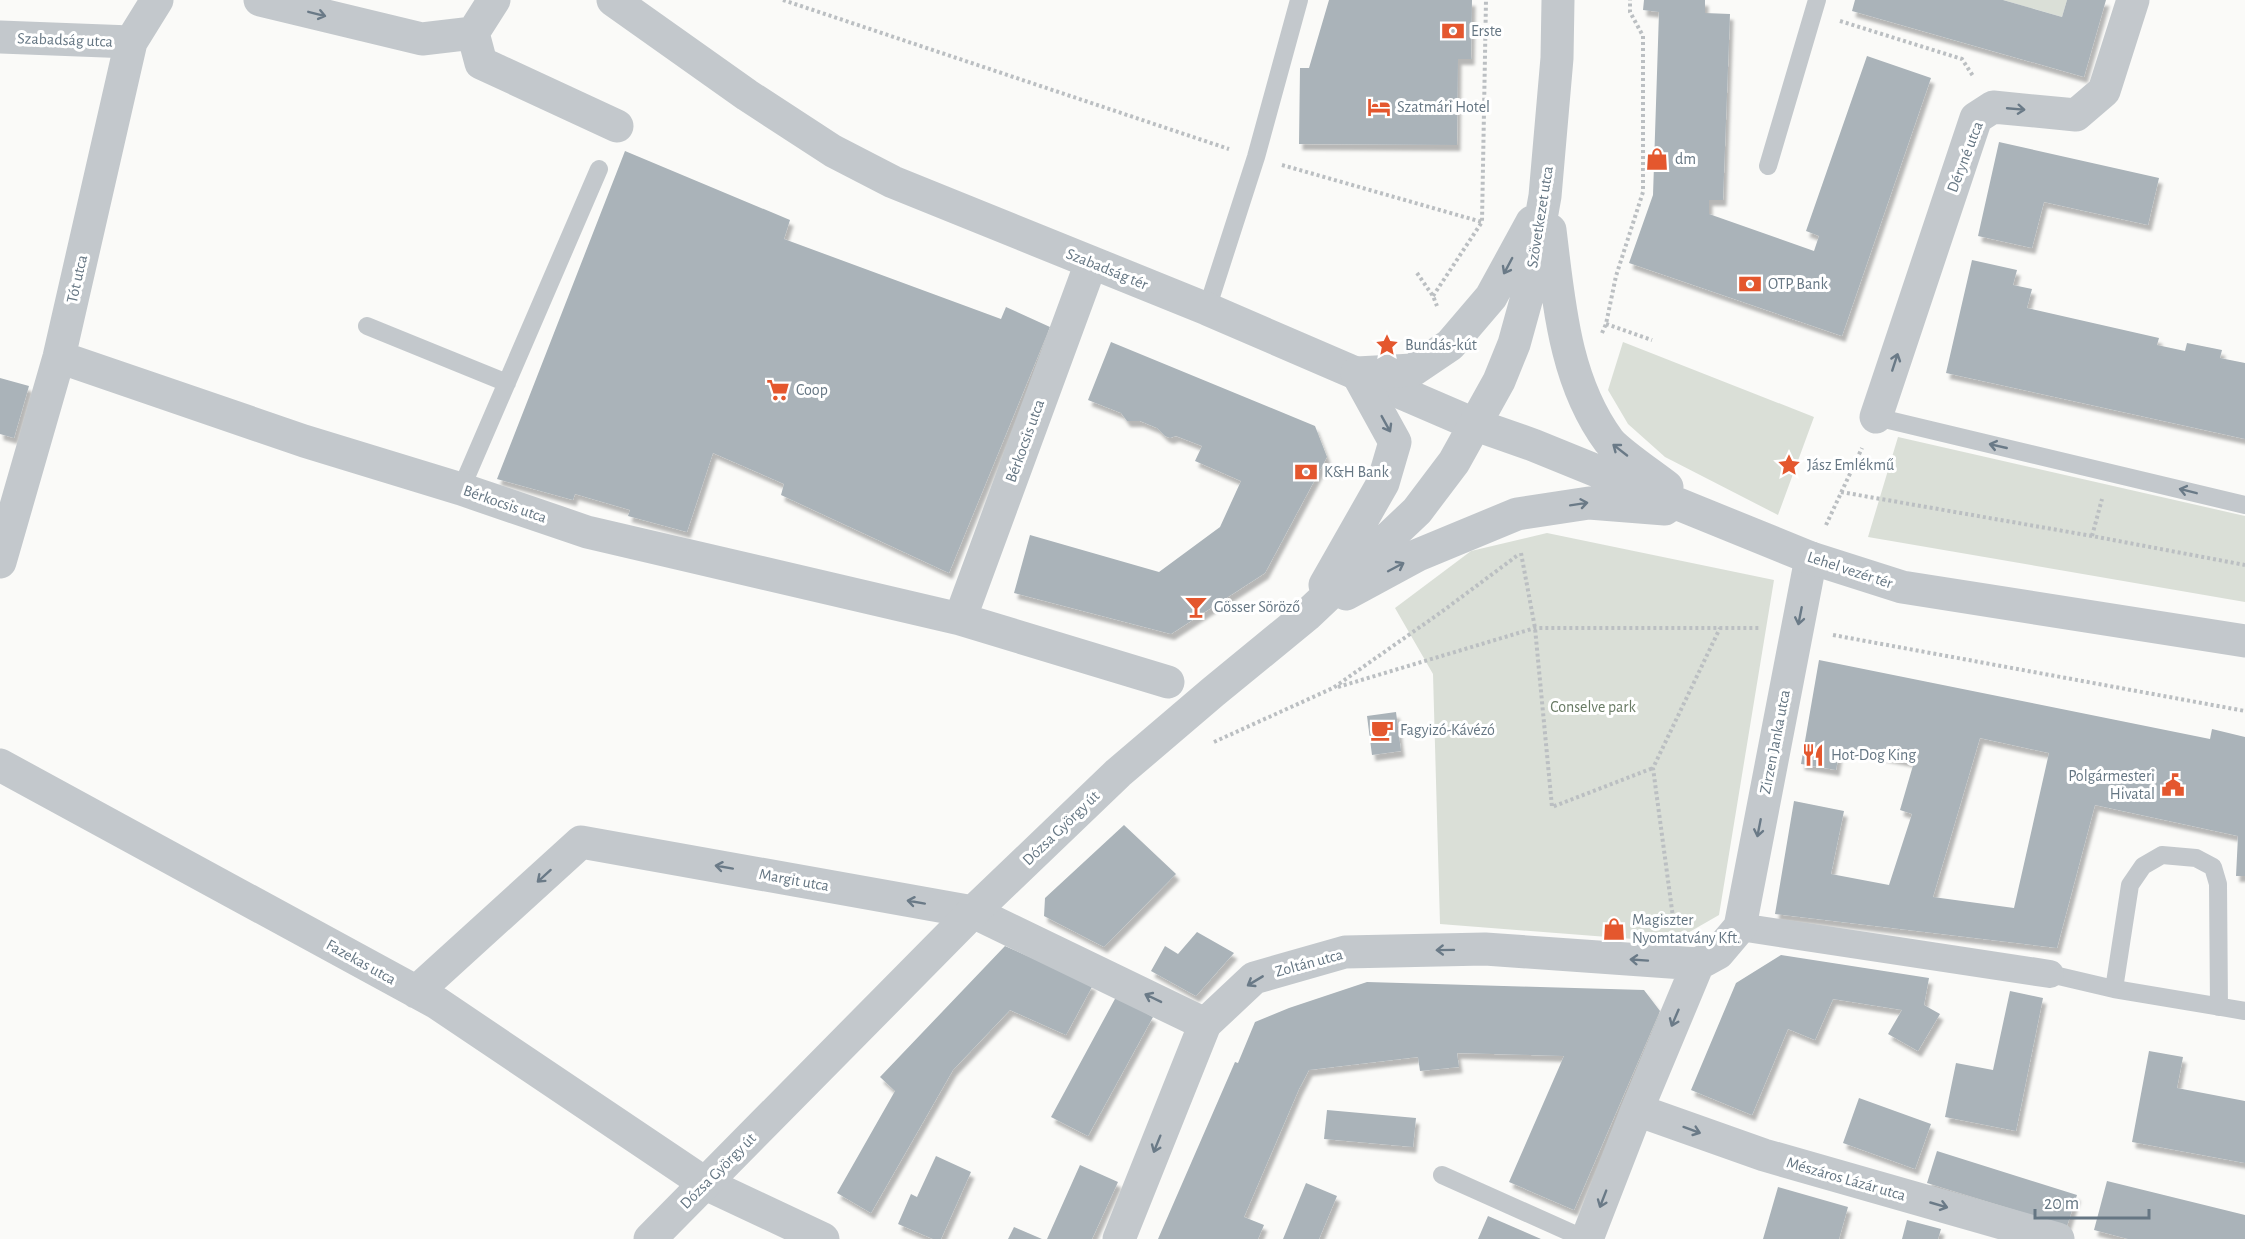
<svg xmlns="http://www.w3.org/2000/svg" width="2245" height="1239" font-family="'Alegreya Sans',sans-serif">
<defs>
<filter id="shadow"><feDropShadow dx="3.5" dy="6" stdDeviation="1.5" flood-color="#0004"/></filter>
</defs>
<rect width="100%" height="100%" fill="#fafaf8"/>
<!-- green -->
<path fill="#dadfd7" d="M2003,0H2067L2062,17Z
M1623,342L1814,417L1778,515L1665,457L1628,424L1608,390Z
M1898,437L2245,516V602L1868,537Z
M1547,533L1774,580L1719,915L1672,942L1440,924L1433,674L1395,608L1471,551Z"/>
<!-- building -->
<path fill="#aab3b9" fill-rule="evenodd" filter="url(#shadow)" d="M1329,0H1472L1471,59H1458L1457,145L1299,144L1300,68H1309Z
M1644,0H1705V13L1730,14L1723,200H1709V214L1814,251L1819,236L1806,231L1867,56L1931,78L1842,336L1629,263L1653,195L1659,12L1643,10Z
M1855,0H2003L2062,17L2067,0H2106L2084,77L1852,11Z
M1999,142L2159,178L2148,225L2044,202L2032,248L1978,236Z
M625,151L790,220L784,239L1001,319L1006,307L1050,327L949,573L781,495L784,484L713,453L687,532L628,516L630,510L575,494L573,500L497,479Z
M1972,260L2017,270L2013,285L2032,289L2027,308L2159,338L2157,345L2185,351L2187,343L2222,350L2220,358L2245,363V439L1946,373Z
M1111,342L1315,426L1327,457L1265,573L1171,634L1014,593L1030,535L1159,572L1220,527L1241,481L1195,461L1202,446L1176,436L1170,438L1165,436L1157,428L1140,421H1127L1121,413L1088,400Z
M0,378L29,386L14,438L0,434Z
M1819,660L2210,739L2212,729L2245,737V876H2236L2238,836L2095,805L2057,948L1775,914L1794,801L1844,811L1831,874L1889,885L1912,814L1900,810L1914,762L1840,748L1836,770L1801,764ZM1980,738L2049,753L2014,908L1933,897Z
M1396,712L1401,751L1372,755L1367,716Z
M1124,825L1176,874L1104,947L1044,916L1045,898Z
M1197,932L1234,953L1196,996L1151,971L1165,946L1178,954Z
M1005,946L1093,985L1066,1035L1010,1010L953,1070L871,1213L837,1193L895,1091L880,1077Z
M1781,955L1929,978L1924,1005L1940,1014L1918,1051L1888,1034L1902,1010L1833,999L1815,1040L1788,1029L1752,1115L1691,1090L1736,983Z
M1367,982L1644,990L1660,1011L1574,1210L1509,1182L1564,1056L1457,1053L1459,1067L1420,1071L1418,1057L1309,1070L1299,1089L1244,1217L1264,1225L1258,1239H1158L1235,1062L1238,1063L1255,1022L1289,1008Z
M2010,991L2043,998L2016,1131L1945,1117L1956,1063L1993,1070Z
M1116,997L1153,1017L1088,1136L1051,1117Z
M2149,1051L2183,1057L2177,1088L2245,1101V1163L2132,1142Z
M1859,1098L1931,1124L1915,1169L1843,1143Z
M1327,1110L1416,1118L1413,1147L1324,1139Z
M1937,1151L2077,1195L2067,1226L1927,1183Z
M936,1156L971,1172L941,1239H933L898,1224L911,1194L917,1197Z
M1080,1165L1118,1182L1092,1239H1047Z
M2107,1181L2245,1215V1239H2128L2094,1230Z
M1306,1183L1337,1196L1319,1239H1283Z
M1778,1187L1848,1207L1839,1239H1763Z
M1488,1216L1541,1239H1478Z
M1907,1220L1941,1229L1938,1239H1902Z
M1014,1227L1042,1239H1008Z"/>
<g fill="none" stroke-linecap="round" stroke-linejoin="round">
<!-- path -->
<path stroke="#bbbfc2" stroke-width="4" stroke-dasharray="3 3" stroke-linecap="butt" d="M783,0L1229,149
M1840,21L1962,59L1973,76
M1282,165L1482,222
M1417,273L1433,296L1437,306
M1433,296L1482,222L1486,0
M1606,324L1652,340
M1602,333L1606,324L1616,276L1643,192V36L1630,12V0
M1841,492L2092,536L2245,565
M1826,525L1862,448
M2092,536L2102,499
M1521,553L1535,628L1552,807L1653,768
M1833,635L2245,711
M1338,687L1535,628H1760
M1214,742L1333,688L1440,613L1518,555
M1674,925L1653,768L1720,628"/>
<!-- service -->
<path stroke="#c3c8cc" stroke-width="18" d="M1768,166L1817,0
M1207,309L1256,157L1299,0
M367,326L507,383
M1876,417L2245,505
M461,489L599,169
M2050,974L2114,989L2245,1011
M2114,989L2130,885L2143,866L2162,855L2196,858L2213,867L2218,884L2219,1007
M1442,1175L1585,1239"/>
<!-- pedestrian -->
<path stroke="#c3c8cc" stroke-width="28" d="M1740,927L2050,974"/>
<!-- minor -->
<path stroke="#c3c8cc" stroke-width="33" d="M260,0L422,39L473,33
M494,0L473,33L481,63L617,126
M613,0L747,95L833,151L893,182L1207,309L1476,425
M0,37L131,42
M59,357L304,441L461,489L587,532L960,619L1168,682
M1876,417L1976,118L1993,107L2076,115L2104,91L2133,0
M0,562L59,357L131,42L157,0
M960,619L1091,263
M0,765L437,1003L706,1184L823,1239
M416,992L581,842L973,912L1205,1024
M1637,1110L1764,1155L2058,1239
M1119,1239L1205,1024L1254,978L1345,952L1485,949L1698,964
M1587,1239L1637,1110L1698,964L1718,953L1740,927L1811,558"/>
<!-- tertiary -->
<path stroke="#c3c8cc" stroke-width="33" d="M1550,230C1559,302 1564,380 1609,441C1619,453 1653,476 1667,487
M1476,425L1533,445L1811,558L1902,587L2245,641
M1325,585L1383,483L1395,442L1357,373L1413,370L1450,345L1491,297L1532,222
M1346,594L1418,555L1517,514L1589,503L1665,509
M650,1239L973,912L1118,773L1213,692L1307,615L1417,511L1454,462L1499,381L1514,344L1527,297L1545,196L1557,58L1558,0"/>
</g>
<!-- one-way arrows -->
<defs><path id="oneway-shaft" d="M-6 0H5M1.5-3L5.5 0L1.5 3" fill="none" stroke-width="1.6" stroke-linecap="round" stroke-linejoin="round" transform="scale(1.5)"/></defs>
<g stroke="#6a7a87">
<use href="#oneway-shaft" transform="translate(317 14) rotate(14)"/>
<use href="#oneway-shaft" transform="translate(2016 109) rotate(5)"/>
<use href="#oneway-shaft" transform="translate(1508 266) rotate(118)"/>
<use href="#oneway-shaft" transform="translate(1895 362) rotate(-72)"/>
<use href="#oneway-shaft" transform="translate(1386 424) rotate(61)"/>
<use href="#oneway-shaft" transform="translate(1998 446) rotate(-167)"/>
<use href="#oneway-shaft" transform="translate(1620 450) rotate(-142)"/>
<use href="#oneway-shaft" transform="translate(2188 491) rotate(-166)"/>
<use href="#oneway-shaft" transform="translate(1579 504) rotate(-9)"/>
<use href="#oneway-shaft" transform="translate(1396 567) rotate(-28)"/>
<use href="#oneway-shaft" transform="translate(1800 616) rotate(101)"/>
<use href="#oneway-shaft" transform="translate(1759 828) rotate(101)"/>
<use href="#oneway-shaft" transform="translate(724 867) rotate(-170)"/>
<use href="#oneway-shaft" transform="translate(544 876) rotate(138)"/>
<use href="#oneway-shaft" transform="translate(916 902) rotate(-170)"/>
<use href="#oneway-shaft" transform="translate(1445 950) rotate(179)"/>
<use href="#oneway-shaft" transform="translate(1639 960) rotate(-176)"/>
<use href="#oneway-shaft" transform="translate(1255 981) rotate(149)"/>
<use href="#oneway-shaft" transform="translate(1153 998) rotate(-154)"/>
<use href="#oneway-shaft" transform="translate(1675 1018) rotate(113)"/>
<use href="#oneway-shaft" transform="translate(1692 1130) rotate(20)"/>
<use href="#oneway-shaft" transform="translate(1157 1144) rotate(112)"/>
<use href="#oneway-shaft" transform="translate(1603 1199) rotate(111)"/>
<use href="#oneway-shaft" transform="translate(1939 1205) rotate(16)"/>
</g>
<!-- icons -->
<defs>
<g id="bank-bare" transform="scale(1.8)"><path d="M-6-4H6V4H-6ZM0-2.3a2.3 2.3 0 1 0 0 4.6a2.3 2.3 0 1 0 0-4.6Z" fill="#e4572e" stroke="#fff" stroke-width="2.5" paint-order="stroke"/></g>
<g id="hotel-bare" transform="scale(1.8)"><path d="M-6-4.5h1.5V1H6V5H4.5V3h-9V5H-6ZM-4 0a1.8 1.8 0 1 1 3.6 0ZM.5 0V-2.5h3Q6-2.5 6 0Z" fill="#e4572e" stroke="#fff" stroke-width="2.5" paint-order="stroke"/></g>
<g id="shop-bare" transform="scale(1.8)"><path d="M-5-2.5h2.3a2.7 3.5 0 0 1 5.4 0H5L5.5 6h-11ZM-1.5-2.5h3a1.5 2.3 0 0 0-3 0Z" fill="#e4572e" stroke="#fff" stroke-width="2.5" paint-order="stroke"/></g>
<g id="sight-bare" transform="scale(1.8)"><path d="M0-6L1.8-2.2L6-1.7L2.9 1.2L3.7 5.4L0 3.3L-3.7 5.4L-2.9 1.2L-6-1.7L-1.8-2.2Z" fill="#e4572e" stroke="#fff" stroke-width="2.5" paint-order="stroke"/></g>
<g id="supermarket-bare" transform="scale(1.8)"><path d="M-6-5.5h2.5l.6 2H6L4.5 2H-2.5L-4.4-4H-6ZM-1.5 3.2a1.3 1.3 0 1 0 .1 0ZM3 3.2a1.3 1.3 0 1 0 .1 0Z" fill="#e4572e" stroke="#fff" stroke-width="2.5" paint-order="stroke"/></g>
<g id="bar-bare" transform="scale(1.8)"><path d="M-6-5H6L.8 .8V4.5H3.5V6h-7V4.5H-.8V.8Z" fill="#e4572e" stroke="#fff" stroke-width="2.5" paint-order="stroke"/></g>
<g id="cafe-bare" transform="scale(1.8)"><path d="M-5.5-4.5H6V0H3Q3 3.5 0 3.5H-2.5Q-5.5 3.5-5.5 0ZM3-3.2v2h1.7v-2ZM-6 4.5H4V6H-6Z" fill="#e4572e" stroke="#fff" stroke-width="2.5" paint-order="stroke"/></g>
<g id="restaurant-bare" transform="scale(1.8)"><path d="M-5-6h1v4h1v-4h1v4h1v-4h1v5L-1.5 .5V6h-2V.5L-5-1ZM5-6V6H3V1.5H1.5Q1.5-4 5-6Z" fill="#e4572e" stroke="#fff" stroke-width="2.5" paint-order="stroke"/></g>
<g id="civic-bare" transform="scale(1.8)"><path d="M-.6-6.5H3V-4.5H.6V-3L4-1V1h2V6H-6V1h2V-1L-.6-3ZM-1.2 2.5V6h2.4V2.5Z" fill="#e4572e" stroke="#fff" stroke-width="2.5" paint-order="stroke"/></g>
</defs>
<g fill-rule="evenodd">
<use href="#bank-bare" x="1453" y="31"/>
<use href="#hotel-bare" x="1379" y="107"/>
<use href="#shop-bare" x="1657" y="159"/>
<use href="#bank-bare" x="1750" y="284"/>
<use href="#sight-bare" x="1387" y="345"/>
<use href="#supermarket-bare" x="778" y="390"/>
<use href="#sight-bare" x="1789" y="465"/>
<use href="#bank-bare" x="1306" y="472"/>
<use href="#bar-bare" x="1196" y="607"/>
<use href="#cafe-bare" x="1382" y="730"/>
<use href="#restaurant-bare" x="1813" y="755"/>
<use href="#civic-bare" x="2173" y="785"/>
<use href="#shop-bare" x="1614" y="929"/>
</g>
<g text-anchor="middle" dominant-baseline="central" stroke-width="6" stroke-linejoin="round" paint-order="stroke">
<!-- poi labels -->
<g font-size="16" fill="#657683" stroke="#fff" text-anchor="start">
<text x="1471" y="31">Erste</text>
<text x="1397" y="107">Szatmári Hotel</text>
<text x="1675" y="159">dm</text>
<text x="1768" y="284">OTP Bank</text>
<text x="1405" y="345">Bundás-kút</text>
<text x="796" y="390">Coop</text>
<text x="1807" y="465">Jász Emlékmű</text>
<text x="1324" y="472">K&amp;H Bank</text>
<text x="1214" y="607">Gösser Söröző</text>
<text x="1400" y="730">Fagyizó-Kávézó</text>
<text x="1831" y="755">Hot-Dog King</text>
<text x="2155" y="776" text-anchor="end">Polgármesteri<tspan x="2155" dy="18">Hivatal</tspan></text>
<text x="1632" y="920">Magiszter<tspan x="1632" dy="18">Nyomtatvány Kft.</tspan></text>
</g>
<!-- street labels -->
<g font-size="16" fill="#657683" stroke="#fff">
<text transform="translate(65 40) rotate(2)">Szabadság utca</text>
<text transform="translate(1965 157) rotate(-69)">Déryné utca</text>
<text transform="translate(1540 217) rotate(-81)">Szövetkezet utca</text>
<text transform="translate(1107 269) rotate(22)">Szabadság tér</text>
<text transform="translate(77 279) rotate(-77)">Tót utca</text>
<text transform="translate(1025 441) rotate(-70)">Bérkocsis utca</text>
<text transform="translate(505 504) rotate(19)">Bérkocsis utca</text>
<text transform="translate(1850 570) rotate(18)">Lehel vezér tér</text>
<text transform="translate(1775 742) rotate(-79)">Zirzen Janka utca</text>
<text transform="translate(1061 828) rotate(-44)">Dózsa György út</text>
<text transform="translate(794 880) rotate(10)">Margit utca</text>
<text transform="translate(361 962) rotate(29)">Fazekas utca</text>
<text transform="translate(1309 963) rotate(-15)">Zoltán utca</text>
<text transform="translate(718 1171) rotate(-45)">Dózsa György út</text>
<text transform="translate(1846 1179) rotate(16)">Mészáros Lázár utca</text>
</g>
<!-- park labels -->
<g font-size="16" fill="#687a64" stroke="#fff">
<text x="1593" y="707">Conselve park</text>
</g>
</g>
<!-- scale -->
<path d="M2035 1209v9h114v-9" fill="none" stroke="#657683" stroke-width="3"/>
<text x="2044" y="1209" font-size="18" fill="#657683" stroke="#ffffff" stroke-width="4.5" paint-order="stroke">20 m</text>
</svg>
